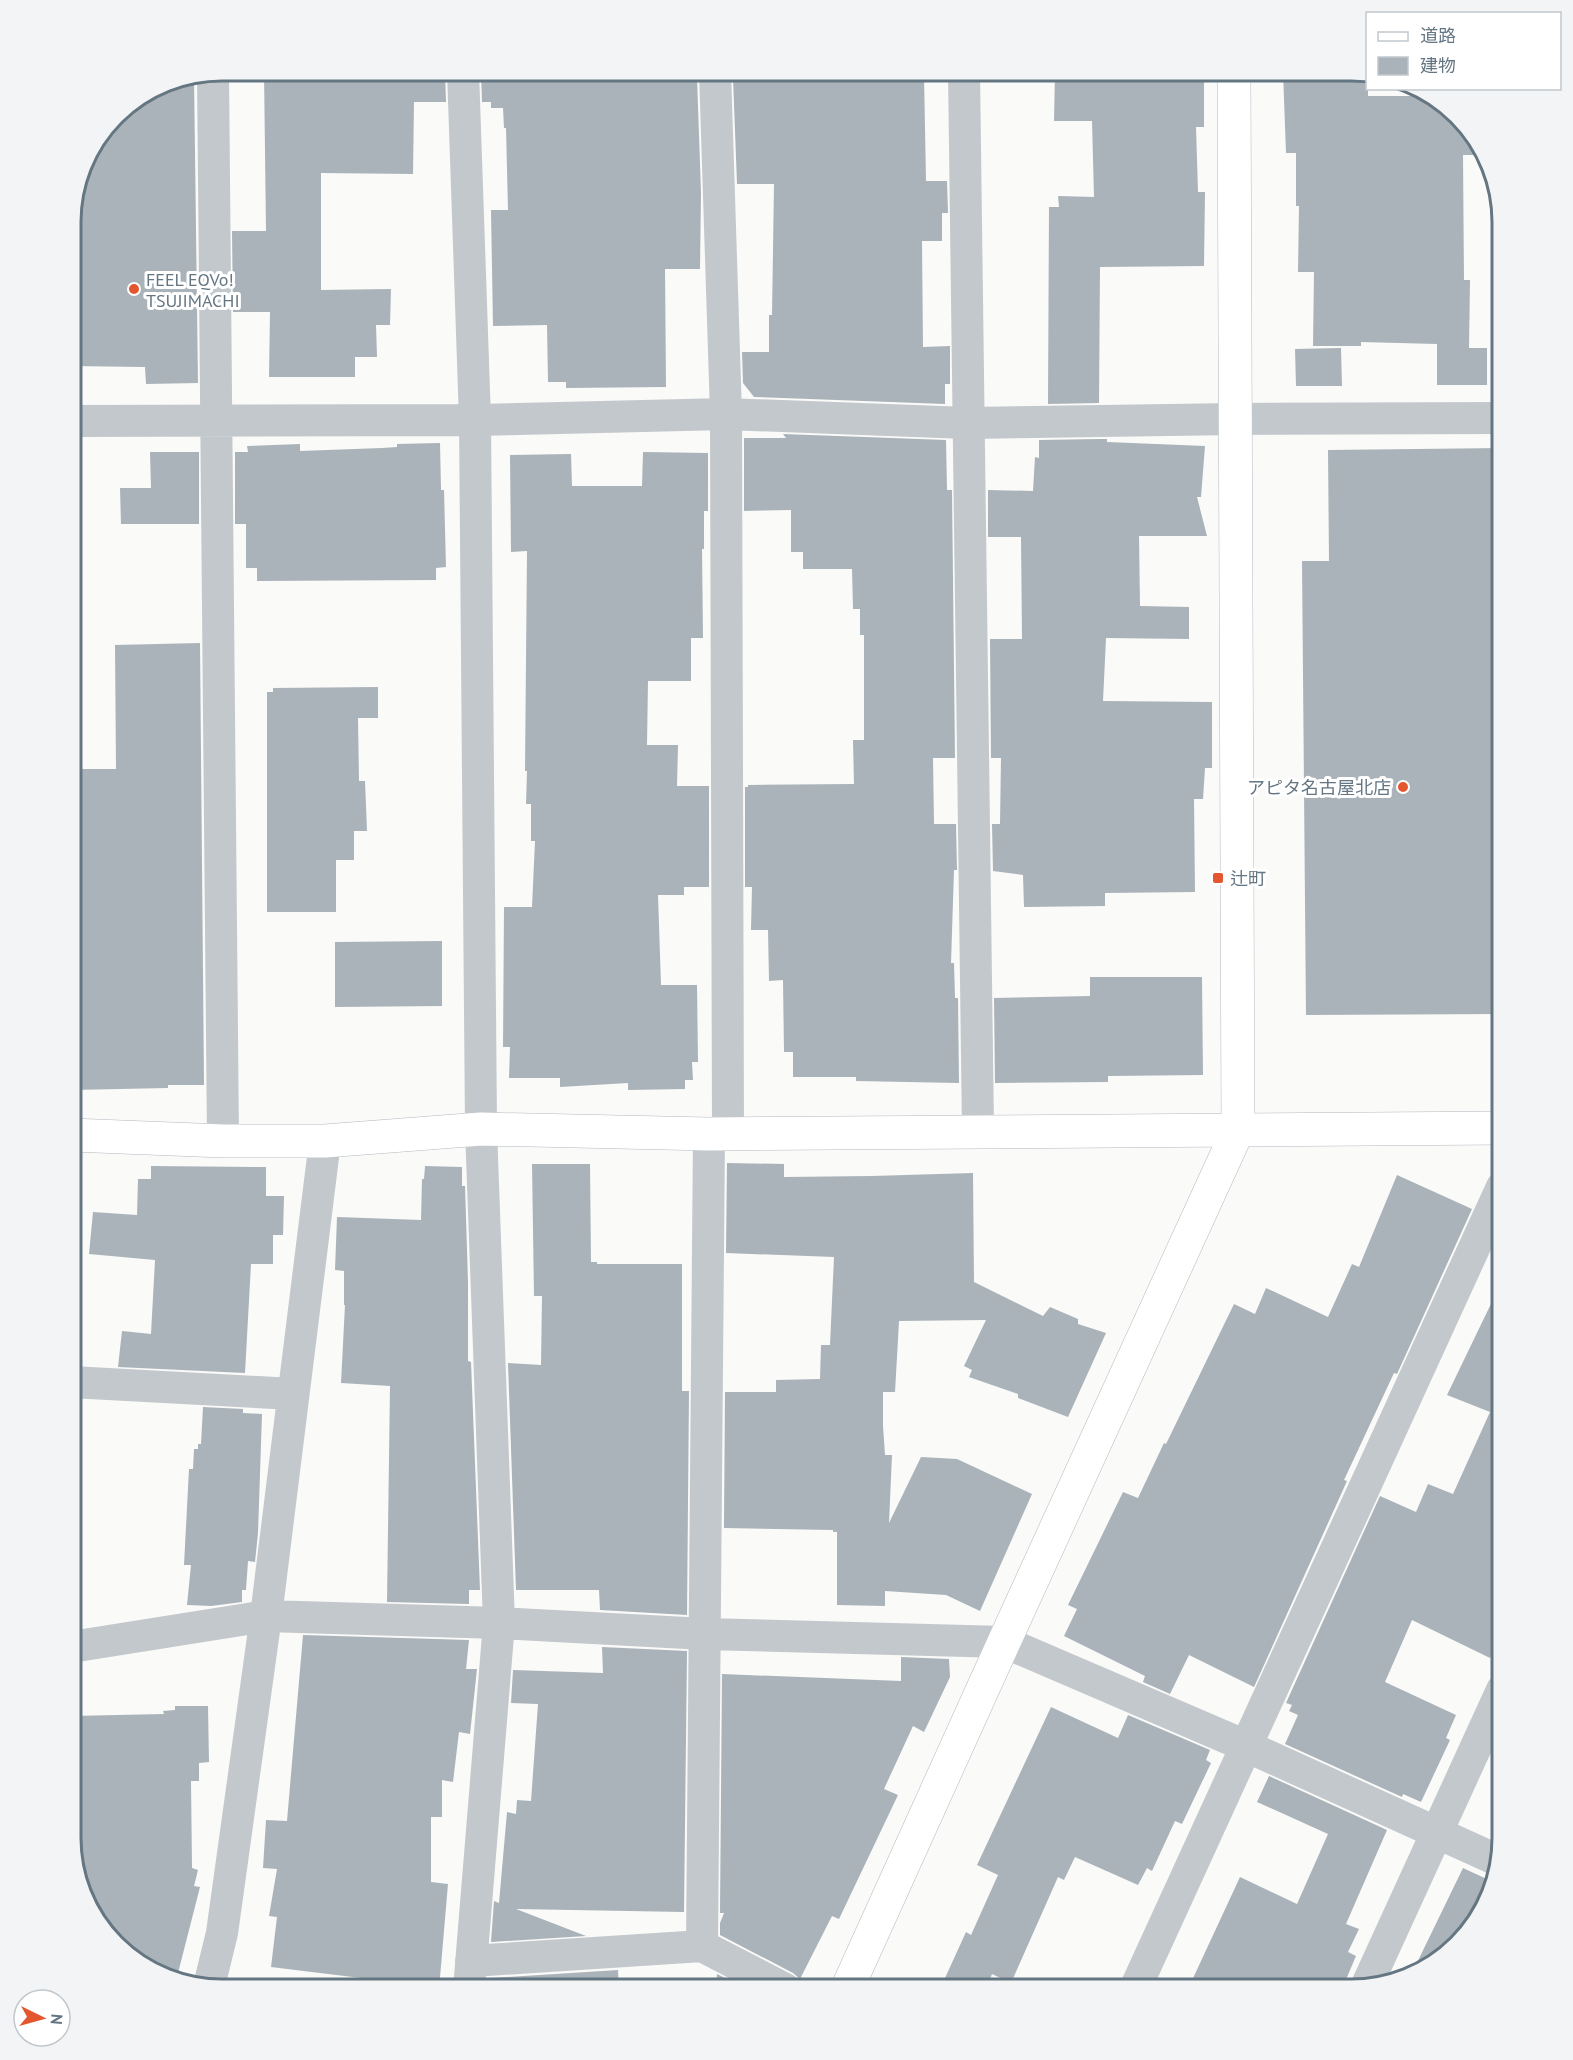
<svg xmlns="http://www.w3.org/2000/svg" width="1573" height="2060" font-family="'PT Sans','Noto Sans JP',sans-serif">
<rect width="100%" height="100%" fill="#fafaf8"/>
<!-- building -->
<path fill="#aab3b9" d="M264,71H440V72H445L446,102H414L413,174L321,173V290L391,289L390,325H376L377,357H355V377H269L270,312H233L232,231H266Z
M592,71V74H642V76L697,77L701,193L700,269H665L666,387L566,388V382H548L547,325L493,326L491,210H508L506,128H504L503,108H491V102H482L481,72Z
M1055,71H1204V127H1196L1198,192H1205L1204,266L1100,267L1099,403L1048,404L1049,207H1059L1058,196L1094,197L1092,121H1054Z
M1283,71H1360L1368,73V96H1433L1477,138L1482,155H1463L1464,280H1470L1469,348H1487V385H1437V344L1361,342V346H1313L1314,272H1298L1299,206H1296V153H1286Z
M738,72H847V74L924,75L926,181H947L948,213H942V241H922L923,347L950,346V384H945V404L754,397L743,383L742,352H769V315H772L774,184H737L733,78H738Z
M194,76L198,383L146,384L145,367L71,366V212L86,155L122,108L164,82Z
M1341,348L1342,386H1296L1295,349Z
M783,434L946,440L947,490H952L955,758H933L934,824H956L957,870H954L951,963H954L955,998H958L959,1083L856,1081V1077H793V1052H784L783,980L769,981L768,930H751L752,887H745V787H748V785L854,784L853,740H864V635H860V609H853L852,569H803V552H791V510L744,511V438H786Z
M1100,439H1107V442L1205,446L1201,497H1197L1207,536H1139L1140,606L1189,607V639L1106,638L1103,701L1212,702V768H1205L1203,799H1194L1195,892L1105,893V906L1024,907L1023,875L993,871L992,824H1000L1001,758H991L990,639H1022L1021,537H988V490L1033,491L1035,457L1039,458V440Z
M440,443L441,490H444L446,567L436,568V580L257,581V568H246V524H235V452H248L247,446L300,444V451L382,448L397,447V444Z
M1503,448L1502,1014L1306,1015L1302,561H1329L1328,450Z
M150,452H199V524H121L120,488H151Z
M643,452L708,453V511H704V549H702L703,638H691V681H648L647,745H678L677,786H709V887H684V895H658L661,985H697L698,1062H692L693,1080H685V1089L628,1090V1083L560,1087V1078H509L510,1047H503L504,907H532L535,841H531V804H526L527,771H525L527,551L511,552L510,455L571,454L572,486H642Z
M200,643L204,1085H168V1088L71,1090V933H78L77,810H71V769H116L115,645Z
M378,687V718H358L359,781H365L367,831H354V860H336V912H267V692H273V688Z
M442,941V1006L335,1007V942Z
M1090,977H1202L1203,1075L1108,1076V1082L995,1083L994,998L1090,996Z
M727,1163L784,1164V1177L872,1176L973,1173L974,1282L1043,1316L1050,1307L1078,1319V1324L1106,1333L1068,1417L1018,1398V1394L969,1377L972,1370L964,1366L986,1320L899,1321L895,1392H883V1426L885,1455H892L889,1523L921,1457L957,1459L1032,1494L980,1611L946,1595L885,1591V1606L837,1605V1532H833V1530L724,1528L725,1392H776V1380L820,1379L821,1345H830L834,1257L726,1253Z
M532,1164H590L591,1262H597V1264H682V1391H689L687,1615L600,1610L599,1590H516L508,1363L541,1365L542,1296H534Z
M151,1166L266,1167V1196H284L283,1235H273V1264H251L245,1373L118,1367L122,1331L151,1334L155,1260L89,1254L93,1212L137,1215L138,1179H151Z
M425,1166L462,1167V1186H465L468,1282V1361L471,1362L480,1590H469V1604L387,1602L390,1386L341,1383L345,1305H344V1271L335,1270L337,1217L421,1220L422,1179H424Z
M1397,1175L1472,1209L1397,1374L1394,1373L1344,1480L1347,1481L1254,1687L1189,1655L1170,1694L1143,1682L1145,1676L1064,1636L1077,1609L1068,1605L1123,1492L1138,1498L1164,1443L1166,1444L1234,1304L1255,1314L1266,1288L1328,1317L1352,1264L1359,1267Z
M1502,1281V1633L1490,1658L1412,1620L1385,1682L1456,1715L1446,1738L1450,1740L1421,1802L1403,1794L1402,1797L1285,1744L1298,1715L1289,1711L1292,1705L1286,1703L1380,1496L1416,1512L1428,1484L1453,1494L1490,1412L1447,1395Z
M203,1407L243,1409V1413L262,1414L258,1533L255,1562L248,1561L246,1590H242V1602L211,1606L187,1605L191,1565H184L189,1469H193L194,1449H198V1444H201Z
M303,1635L469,1640L466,1669H477L470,1734L459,1732L453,1782L442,1780V1817H431V1882L448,1884L439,1989H376L377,1980L271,1967L277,1917L269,1916L277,1869L263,1868L266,1820L287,1821Z
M602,1647L687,1651L684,1912L516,1909L586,1936L491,1942L494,1901L499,1903L507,1812L516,1814L517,1800L531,1801L538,1704L511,1703L513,1670L603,1673Z
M901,1657L949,1659L950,1677L924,1732L913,1726L884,1789L898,1795L839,1919L832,1916L800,1979L793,1973L720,1935V1923L724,1913H720L722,1674L901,1681Z
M175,1706H208L209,1762L199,1763V1781H191L192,1868L198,1870L194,1886L200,1887L177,1977L147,1969L96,1922L70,1838L71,1716L164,1714L163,1711L175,1710Z
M1051,1707L1118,1738L1128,1715L1210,1750L1206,1760L1211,1763L1182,1824L1175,1821L1152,1871L1147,1868L1138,1885L1075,1857L1064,1880L1058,1877L1011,1983L992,1974L986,1989H940L966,1932L971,1935L998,1875L977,1865Z
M1269,1776L1387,1830L1346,1924L1359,1929L1348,1952L1356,1956L1342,1989H1188L1240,1877L1297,1904L1328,1834L1257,1802Z
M1463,1868L1491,1881L1482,1913L1435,1964L1413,1971Z
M618,1970L619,1989H494L491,1978Z
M717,1974L747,1989H716Z"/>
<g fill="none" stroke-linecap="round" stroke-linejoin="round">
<!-- secondary casing -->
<g stroke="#b3babf" stroke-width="34">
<path id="secondary" d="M71,1135L223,1141H325L481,1129L709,1134L1502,1128
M847,1989L1004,1642L1238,1130L1234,71"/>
</g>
<!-- street -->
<path stroke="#c3c8cc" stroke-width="32" d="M463,71L475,420L481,1129L499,1623L469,1989
M715,71L726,414L728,1133
M964,71L978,1131
M213,72L223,1141
M71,421L475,420L726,414L967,423L1236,419L1502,418
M71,1382L293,1394
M71,1647L266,1616L499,1623L705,1634L1004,1642L1246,1746L1497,1860
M702,1946L709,1134
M471,1961L702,1946L785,1989
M1367,1985L1502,1690
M209,1986L222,1933L266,1616L325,1141
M1135,1989L1502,1187"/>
<!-- secondary -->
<use href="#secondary" stroke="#fff" stroke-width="33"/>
</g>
<!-- markers -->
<g fill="#e4572e" stroke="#fff" stroke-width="2">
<circle cx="134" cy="289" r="6"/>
<circle cx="1403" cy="787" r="6"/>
<rect x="1212" y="872" width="12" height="12" rx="3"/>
</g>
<g text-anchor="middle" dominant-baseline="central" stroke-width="6" stroke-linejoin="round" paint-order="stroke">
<!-- poi labels -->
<g font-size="18" fill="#657683" stroke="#fff" text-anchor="start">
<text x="146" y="279">FEEL EQVo!<tspan x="146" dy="21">TSUJIMACHI</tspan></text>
<text x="1391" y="787" text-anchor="end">アピタ名古屋北店</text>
<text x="1230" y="878">辻町</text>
</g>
</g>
<!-- crop -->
<path d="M0 0H1573V2060H0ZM222 81H1351A141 141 0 0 1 1492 222V1838A141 141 0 0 1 1351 1979H222A141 141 0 0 1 81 1838V222A141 141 0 0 1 222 81Z" fill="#f3f4f5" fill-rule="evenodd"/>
<path fill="none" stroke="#657683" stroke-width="3" d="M222 81H1351A141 141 0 0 1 1492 222V1838A141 141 0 0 1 1351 1979H222A141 141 0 0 1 81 1838V222A141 141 0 0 1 222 81Z"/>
<!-- legend -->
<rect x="1366" y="12" width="195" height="78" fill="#ffffff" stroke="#c1c8cd" stroke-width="1.5"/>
<rect x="1378" y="32" width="30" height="9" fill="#ffffff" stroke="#c1c8cd" stroke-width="1.5"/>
<text x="1420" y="42" font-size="18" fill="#657683">道路</text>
<rect x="1378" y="57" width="30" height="18" fill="#aab3b9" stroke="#c1c8cd" stroke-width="1.5"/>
<text x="1420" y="72" font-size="18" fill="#657683">建物</text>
<!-- north arrow -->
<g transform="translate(42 2018) rotate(95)"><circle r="28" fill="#ffffff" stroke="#c1c8cd" stroke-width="1.5"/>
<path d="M0-4.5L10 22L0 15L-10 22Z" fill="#e4572e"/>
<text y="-9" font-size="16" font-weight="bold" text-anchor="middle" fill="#657683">N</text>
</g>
</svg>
